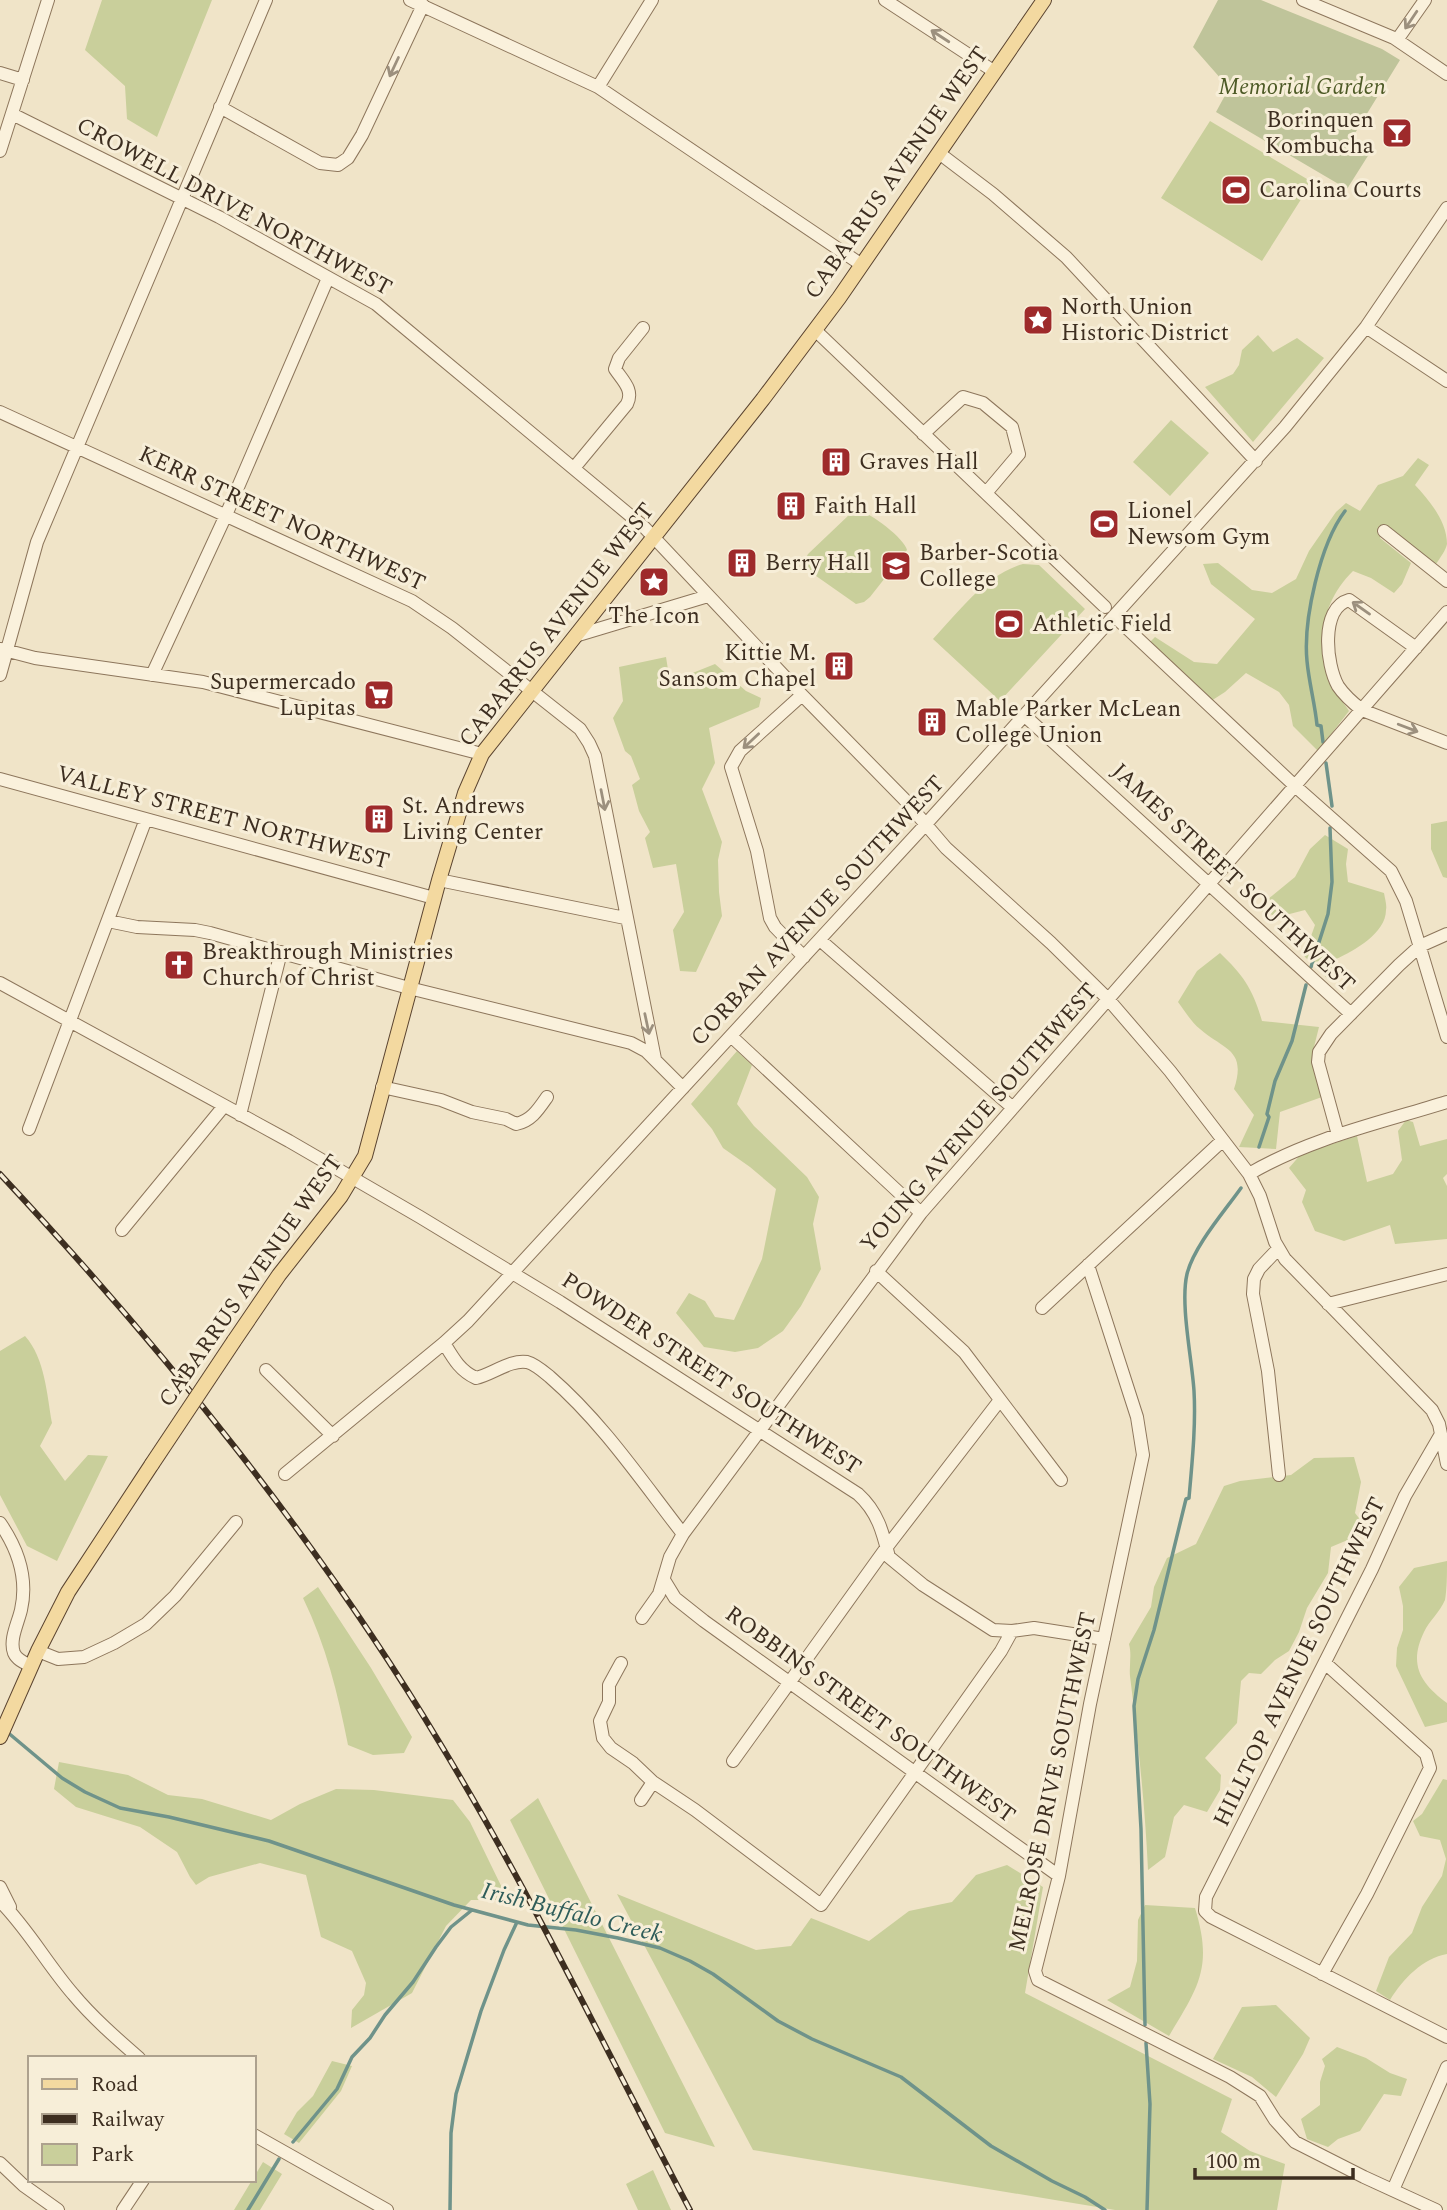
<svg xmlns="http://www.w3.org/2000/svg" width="1447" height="2210" font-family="Spectral,serif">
<rect width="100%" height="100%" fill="#f0e4c8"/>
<!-- green -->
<path fill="#c9cf9b" d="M102,0H212L157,137L127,119L125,86L85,50Z
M1210,121L1312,182L1262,261L1161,198Z
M1258,335L1273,352L1297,338L1324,358L1253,442L1205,387L1233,374L1239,365L1242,350Z
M1171,420L1209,453L1170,496L1133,462Z
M1418,458L1429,465L1415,485C1429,500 1447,521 1447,544C1446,550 1440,558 1436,564L1385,527L1380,538L1411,563L1402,584L1394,593L1371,578L1353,571C1322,601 1315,643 1332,683C1336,693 1343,702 1349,711L1318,751L1293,726L1289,705L1279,692L1246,673L1225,692L1211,701L1149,643L1155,637L1194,662L1217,664L1255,619L1211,584L1203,564L1218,563L1252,590L1272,593L1296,579L1309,551L1336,512L1346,503L1360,511L1378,485L1403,476Z
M859,511C870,512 905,539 907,550L870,597L864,602L856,604L809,571L805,560L808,554L850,514Z
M1023,564L1039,565L1085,609L1000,701L933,639C959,612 985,575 1023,564Z
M666,657L670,682L715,664L746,691L761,698L759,707L709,728L715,763L702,789L722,842L718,860L719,892L722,916L696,972L680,971L673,930L684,912L676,864L653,868L645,838L650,832L639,811L632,785L640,779L631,756L625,751L613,718L623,701L619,667Z
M1447,821V878L1443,877L1431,849V824Z
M1325,835L1348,849L1346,864L1348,882L1384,893C1385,899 1387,905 1386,910C1386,933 1354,951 1336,959L1327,978L1304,956L1315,925L1305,910L1278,917L1256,909L1295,877L1310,849Z
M1220,953C1243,975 1253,989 1262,1021L1319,1027L1312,1055L1322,1097L1280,1112L1276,1149L1239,1147L1254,1115L1234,1089C1247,1049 1224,1050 1200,1029C1191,1022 1185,1011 1178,1002L1197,971Z
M737,1051L752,1065L737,1104L754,1126L807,1177L819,1197L813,1224L821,1269L801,1306L783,1331L758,1348L735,1352L704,1347L676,1313L689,1293L705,1301L715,1317L734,1320L762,1259L776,1189L750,1167L723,1148L712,1129L691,1104Z
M1406,1120L1413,1122L1420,1146L1447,1139V1174L1443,1178L1447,1186V1239L1395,1244L1390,1225L1344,1241L1315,1231L1302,1202L1306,1190L1289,1168L1301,1154L1357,1136L1367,1182L1393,1174L1402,1160L1398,1131Z
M25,1336C45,1358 47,1395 52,1423L40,1446L65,1481L88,1455L108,1456L57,1561L27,1546L0,1495V1351Z
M1354,1457L1361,1482L1355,1513L1369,1531L1331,1547L1328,1573L1307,1608L1299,1632L1289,1651L1275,1660L1261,1674L1249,1673L1241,1681L1237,1723L1205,1758L1221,1775L1220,1790L1207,1812L1184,1805L1174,1817L1165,1857L1148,1870C1145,1805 1138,1741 1130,1676C1129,1665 1132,1655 1129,1644L1151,1607L1154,1587L1167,1558L1196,1544L1224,1486L1240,1481L1291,1475L1314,1458Z
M1447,1561C1447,1573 1447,1589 1445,1600C1440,1612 1429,1621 1424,1632C1408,1665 1421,1684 1447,1703V1722L1425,1727L1396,1666L1397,1648L1403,1630V1606L1399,1587L1414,1568Z
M318,1587L371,1668L412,1737L404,1753L373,1755L348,1745C338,1694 326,1645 303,1598Z
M59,1762L128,1775L168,1795L202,1799L271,1820L300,1804L336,1789L374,1790L453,1800L470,1822L508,1900H471L446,1926L412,1993L351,2028L352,2010L364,1995L366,1983L352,1951L321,1937L306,1875L260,1863L209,1877L196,1885L190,1877L177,1852L140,1827L76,1807L54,1789Z
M1443,1779L1447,1780V1954C1423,1958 1403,1979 1390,2000L1376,1991L1389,1957L1412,1933L1422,1907L1442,1876L1446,1859L1440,1840L1420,1836L1413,1821L1422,1814Z
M538,1798L715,2147L665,2133L510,1820Z
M1007,1865L1043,1887L1025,1993L1232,2099L1221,2132L1250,2151L1285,2164L1277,2210H1115L753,2150L617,1894L756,1950L791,1946L811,1918L869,1941L909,1911L952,1902L976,1875Z
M1145,1905L1195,1908C1213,1967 1199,1986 1169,2036L1107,2000L1130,1987L1137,1961L1138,1920Z
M1276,2005L1310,2038L1303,2054L1276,2097L1252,2077L1213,2059L1242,2007Z
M1337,2047L1366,2058L1390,2073L1407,2079L1401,2096L1384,2094L1360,2131L1338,2139L1328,2147L1307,2139L1301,2119L1320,2105V2082L1325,2066L1322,2059Z
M332,2061L352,2066L341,2091L299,2143L284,2134L297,2112L313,2096Z
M263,2162L282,2174L260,2210H234Z
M653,2170L671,2210H638L626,2184Z"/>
<!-- cemetery -->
<path fill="#bfc49a" d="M1218,0H1261L1382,49L1400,60L1352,138L1371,151L1347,189L1216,112L1229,88L1193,47Z"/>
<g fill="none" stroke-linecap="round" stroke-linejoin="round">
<!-- stream -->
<path stroke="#6f938a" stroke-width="3.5" d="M1323,742L1321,726L1317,725C1315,704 1309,683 1307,661C1303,620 1320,544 1345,511
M1326,763L1332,806
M1311,967L1328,914L1332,882L1330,828
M1259,1147L1269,1117L1267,1114L1275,1081L1292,1041L1306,985
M6,1731L62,1778L85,1792L120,1808L169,1817L269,1841L454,1905L528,1925L576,1930L618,1938L660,1948L690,1961L713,1974L778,2021L812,2039L901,2077L991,2146L1052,2181L1085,2197L1105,2210
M1145,2025L1141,1829L1134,1706L1138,1679L1154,1630L1186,1499L1189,1498C1192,1463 1196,1426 1194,1391C1192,1359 1180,1304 1187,1274C1194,1246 1224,1212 1241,1188
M1146,2043L1150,2104L1147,2210
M293,2142L337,2089L352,2057L370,2038L385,2015L413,1982L436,1947L451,1927L472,1910
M248,2210L279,2159
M450,2210L451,2133L456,2094L481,2011L504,1950L517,1922"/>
<!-- minor casing -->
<g stroke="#8d765c" stroke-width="14">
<path id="minor" d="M410,0L598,87L862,265
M885,0L995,72
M1303,0L1394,38L1447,74
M1397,40L1425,0
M0,73L23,80
M598,87L652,0
M220,107L320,163L338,165L348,158L362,135L423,5
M12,114L219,217L376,304L644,527L802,695L904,799L946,848L1051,943L1108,999L1170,1071L1249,1174L1260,1196L1275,1242L1285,1259L1432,1410L1439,1424L1447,1464
M0,151L48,0
M939,153L993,194L1066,257L1256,461
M1366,327L1447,381
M815,330L1105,607
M0,412L412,601L452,628L580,729L589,743L595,756L655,1059
M923,434L963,397L983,403L1012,427L1019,454L986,493
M574,468L627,404C634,390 623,381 615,369L619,358L643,328
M1384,531L1447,581
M1115,617L1295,786L1391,871L1406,901L1447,1037
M575,636L708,596
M1416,648L1349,600C1320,608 1326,665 1338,686C1344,695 1353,703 1362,710L1447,743
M1,649L35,658L203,682L482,754
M0,675L37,542L266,0
M152,675L226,515L328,278
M802,695L740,751L731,767L757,851L770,918L775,927L804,957
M1025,716L1351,1014
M0,779L434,898
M439,880L625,918
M108,921L137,927L195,930L210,933L409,988L631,1043L646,1051L683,1088
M820,940L1013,1108
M0,983L289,1141L420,1217L560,1302L858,1494C878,1512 883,1533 889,1557L923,1585L993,1630L1012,1631L1034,1628L1104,1639
M731,1036L921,1213
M382,1087L441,1100L472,1112L506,1119L516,1124C531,1121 538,1110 547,1097
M240,1115L281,952
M29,1129L146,819
M1338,1135L1318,1062L1319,1052L1331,1034L1399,965L1420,946L1447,934
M1249,1174C1310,1138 1380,1123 1447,1102
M122,1230L224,1106
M1278,1249L1259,1269L1254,1279L1253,1294L1268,1371L1279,1475
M1088,1265L1137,1417L1143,1455L1090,1704L1059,1876L1035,1971L1038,1980L1230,2077L1260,2096L1275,2120L1295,2142L1364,2177L1436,2210
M876,1271L964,1352L1061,1480
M1328,1304L1447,1274
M1042,1308L1223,1140
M444,1343C453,1358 460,1371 476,1378C491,1375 511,1359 527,1362C535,1364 544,1372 550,1377C602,1422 641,1480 683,1534
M266,1370L333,1436
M1441,1434L1405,1496L1372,1569L1206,1897L1205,1911L1211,1917L1447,2037
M285,1474L444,1343L468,1321L926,824L1285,427L1366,327L1447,208
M0,1523C18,1549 28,1579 21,1610C18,1623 9,1640 14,1653C17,1660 25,1663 31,1666
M664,1580L675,1598L704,1621L1059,1876
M642,1618L659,1594L670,1557L683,1534L921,1213L1447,612
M38,1651L58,1659L84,1657L114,1643L146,1624L175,1596L236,1522
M621,1663L609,1685V1702L600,1721L603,1738L611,1748L633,1763L653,1782L695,1810L821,1905L1001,1651L1012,1631
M733,1761L886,1548L1000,1400
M641,1800L653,1782
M0,1887L10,1907
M0,1901C28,1929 47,1964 73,1994C92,2017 116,2038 139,2058
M1322,1974L1367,1894L1430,1768L1426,1754L1325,1663
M254,2135L387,2210
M0,2163L23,2185L58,2210
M1393,2190L1447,2067
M123,2210L143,2180"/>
</g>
<!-- major casing -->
<g stroke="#5b4430" stroke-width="16">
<path id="major" d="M234,1341L279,1275L341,1196L365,1156L439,880L465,793L482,754L763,399L839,298L1044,0
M0,1737L38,1651L68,1592L152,1464"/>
</g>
<!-- minor -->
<use href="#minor" stroke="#faf1dc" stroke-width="12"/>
<!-- major -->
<use href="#major" stroke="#f3d9a0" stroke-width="14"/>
<!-- rail casing -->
<g stroke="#3d2e20" stroke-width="6">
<path id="rail" d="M0,1174C164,1350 317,1538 441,1745C532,1895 608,2054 690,2210"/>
</g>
<!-- rail -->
<use href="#rail" stroke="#f7eed8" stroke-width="3.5" stroke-dasharray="10" stroke-linecap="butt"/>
<!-- major-bridge casing -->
<g stroke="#5b4430" stroke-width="16" stroke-linecap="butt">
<path id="major-bridge" d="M152,1464L234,1341"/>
</g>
<!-- major-bridge -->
<use href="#major-bridge" stroke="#f3d9a0" stroke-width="14"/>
</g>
<!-- one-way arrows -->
<defs><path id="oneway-shaft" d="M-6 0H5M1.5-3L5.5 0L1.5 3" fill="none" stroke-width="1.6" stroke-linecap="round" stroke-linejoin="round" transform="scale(1.75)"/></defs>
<g stroke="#9c907e">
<use href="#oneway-shaft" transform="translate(1411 20) rotate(124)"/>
<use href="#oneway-shaft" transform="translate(940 36) rotate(-147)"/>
<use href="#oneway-shaft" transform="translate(394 67) rotate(115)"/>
<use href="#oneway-shaft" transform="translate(1361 608) rotate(-145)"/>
<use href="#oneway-shaft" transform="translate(1408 728) rotate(21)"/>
<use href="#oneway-shaft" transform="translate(751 741) rotate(137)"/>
<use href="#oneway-shaft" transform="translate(603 800) rotate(79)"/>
<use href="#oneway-shaft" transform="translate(647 1024) rotate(78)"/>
</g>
<!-- icons -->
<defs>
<g id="bar-square" transform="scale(1.575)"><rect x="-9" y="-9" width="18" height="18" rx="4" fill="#9e2a2b" stroke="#f7eed8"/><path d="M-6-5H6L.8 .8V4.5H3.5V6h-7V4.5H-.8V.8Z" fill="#fff"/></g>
<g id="stadium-square" transform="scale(1.575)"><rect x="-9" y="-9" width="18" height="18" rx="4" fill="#9e2a2b" stroke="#f7eed8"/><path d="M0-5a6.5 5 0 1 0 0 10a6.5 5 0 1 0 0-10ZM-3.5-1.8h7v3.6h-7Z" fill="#fff"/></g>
<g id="sight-square" transform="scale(1.575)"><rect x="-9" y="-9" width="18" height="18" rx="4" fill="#9e2a2b" stroke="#f7eed8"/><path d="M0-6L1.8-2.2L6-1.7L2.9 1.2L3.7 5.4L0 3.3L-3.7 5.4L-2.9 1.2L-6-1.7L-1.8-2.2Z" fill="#fff"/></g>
<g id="building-square" transform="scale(1.575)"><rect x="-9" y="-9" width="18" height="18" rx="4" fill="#9e2a2b" stroke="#f7eed8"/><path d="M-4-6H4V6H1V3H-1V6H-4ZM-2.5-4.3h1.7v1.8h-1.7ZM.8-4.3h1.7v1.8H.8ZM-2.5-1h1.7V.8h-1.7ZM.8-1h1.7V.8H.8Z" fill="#fff"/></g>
<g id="university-square" transform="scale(1.575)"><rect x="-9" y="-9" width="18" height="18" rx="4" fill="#9e2a2b" stroke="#f7eed8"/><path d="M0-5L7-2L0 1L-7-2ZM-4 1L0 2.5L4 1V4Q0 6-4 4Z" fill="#fff"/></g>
<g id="supermarket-square" transform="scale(1.575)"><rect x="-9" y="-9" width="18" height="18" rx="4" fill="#9e2a2b" stroke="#f7eed8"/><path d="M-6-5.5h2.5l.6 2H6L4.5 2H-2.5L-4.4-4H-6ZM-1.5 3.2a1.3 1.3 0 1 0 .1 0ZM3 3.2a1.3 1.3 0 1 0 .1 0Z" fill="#fff"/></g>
<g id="church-square" transform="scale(1.575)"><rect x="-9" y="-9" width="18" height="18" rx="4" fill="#9e2a2b" stroke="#f7eed8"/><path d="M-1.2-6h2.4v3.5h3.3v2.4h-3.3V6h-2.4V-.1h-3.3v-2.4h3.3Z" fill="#fff"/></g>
</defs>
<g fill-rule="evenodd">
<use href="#bar-square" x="1397" y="133"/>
<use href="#stadium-square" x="1236" y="190"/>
<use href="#sight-square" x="1038" y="320"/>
<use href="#building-square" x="836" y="462"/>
<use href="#building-square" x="791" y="506"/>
<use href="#stadium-square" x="1104" y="524"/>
<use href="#building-square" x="742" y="563"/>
<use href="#university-square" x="896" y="566"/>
<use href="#sight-square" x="654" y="582"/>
<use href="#stadium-square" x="1009" y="624"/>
<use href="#building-square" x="839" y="666"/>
<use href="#supermarket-square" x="379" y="695"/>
<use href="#building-square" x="932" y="722"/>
<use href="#building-square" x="379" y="819"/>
<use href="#church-square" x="179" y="965"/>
</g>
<g text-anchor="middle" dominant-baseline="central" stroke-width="6" stroke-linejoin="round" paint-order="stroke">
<!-- park labels -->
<g font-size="23" font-style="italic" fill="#4d5a26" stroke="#f7eed8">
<text x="1302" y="87">Memorial Garden</text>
</g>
<!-- poi labels -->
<g font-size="23" fill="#3d2e20" stroke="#f7eed8" text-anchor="start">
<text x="1374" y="120" text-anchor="end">Borinquen<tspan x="1374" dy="26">Kombucha</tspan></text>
<text x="1259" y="190">Carolina Courts</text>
<text x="1061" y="307">North Union<tspan x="1061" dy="26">Historic District</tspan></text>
<text x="859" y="462">Graves Hall</text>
<text x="814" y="506">Faith Hall</text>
<text x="1127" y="511">Lionel<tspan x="1127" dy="26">Newsom Gym</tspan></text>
<text x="919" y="553">Barber-Scotia<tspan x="919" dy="26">College</tspan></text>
<text x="765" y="563">Berry Hall</text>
<text x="654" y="616" text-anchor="middle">The Icon</text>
<text x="1032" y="624">Athletic Field</text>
<text x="816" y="653" text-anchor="end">Kittie M.<tspan x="816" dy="26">Sansom Chapel</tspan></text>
<text x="356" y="682" text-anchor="end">Supermercado<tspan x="356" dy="26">Lupitas</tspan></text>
<text x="955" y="709">Mable Parker McLean<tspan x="955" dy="26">College Union</tspan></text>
<text x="402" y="806">St. Andrews<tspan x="402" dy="26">Living Center</tspan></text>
<text x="202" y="952">Breakthrough Ministries<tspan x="202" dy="26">Church of Christ</tspan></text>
</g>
<!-- street labels -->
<g font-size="23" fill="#3d2e20" stroke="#f7eed8">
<text transform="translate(897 173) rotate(-55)">CABARRUS AVENUE WEST</text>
<text transform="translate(234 207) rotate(28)">CROWELL DRIVE NORTHWEST</text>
<text transform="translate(282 519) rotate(25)">KERR STREET NORTHWEST</text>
<text transform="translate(557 625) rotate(-52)">CABARRUS AVENUE WEST</text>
<text transform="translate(223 818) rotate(15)">VALLEY STREET NORTHWEST</text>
<text transform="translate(1233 878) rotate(43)">JAMES STREET SOUTHWEST</text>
<text transform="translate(818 911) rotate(-47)">CORBAN AVENUE SOUTHWEST</text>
<text transform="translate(979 1118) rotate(-49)">YOUNG AVENUE SOUTHWEST</text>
<text transform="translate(251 1281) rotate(-55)">CABARRUS AVENUE WEST</text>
<text transform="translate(711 1374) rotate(33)">POWDER STREET SOUTHWEST</text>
<text transform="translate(1300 1662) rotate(-64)">HILLTOP AVENUE SOUTHWEST</text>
<text transform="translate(870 1715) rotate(36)">ROBBINS STREET SOUTHWEST</text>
<text transform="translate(1053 1782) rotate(-78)">MELROSE DRIVE SOUTHWEST</text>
</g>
<!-- water labels -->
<g font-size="24" font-style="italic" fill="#2f5d5a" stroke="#f7eed8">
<text transform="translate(572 1913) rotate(14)">Irish Buffalo Creek</text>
</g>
</g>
<!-- legend -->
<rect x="28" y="2056" width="228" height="126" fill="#f7eed8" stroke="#ada18e" stroke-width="2"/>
<rect x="42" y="2079" width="35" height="10" fill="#f3d9a0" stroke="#ada18e" stroke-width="2"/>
<text x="91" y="2091" font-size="21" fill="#3d2e20">Road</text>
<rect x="42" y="2114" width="35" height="10" fill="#3d2e20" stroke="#ada18e" stroke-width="2"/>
<text x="91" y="2126" font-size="21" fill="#3d2e20">Railway</text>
<rect x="42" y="2144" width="35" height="21" fill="#c9cf9b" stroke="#ada18e" stroke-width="2"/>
<text x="91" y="2161" font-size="21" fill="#3d2e20">Park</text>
<!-- scale -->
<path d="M1195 2168v10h158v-10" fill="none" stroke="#3d2e20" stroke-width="3.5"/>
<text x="1206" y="2168" font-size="21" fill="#3d2e20" stroke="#f7eed8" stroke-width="5" paint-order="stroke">100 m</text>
</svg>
